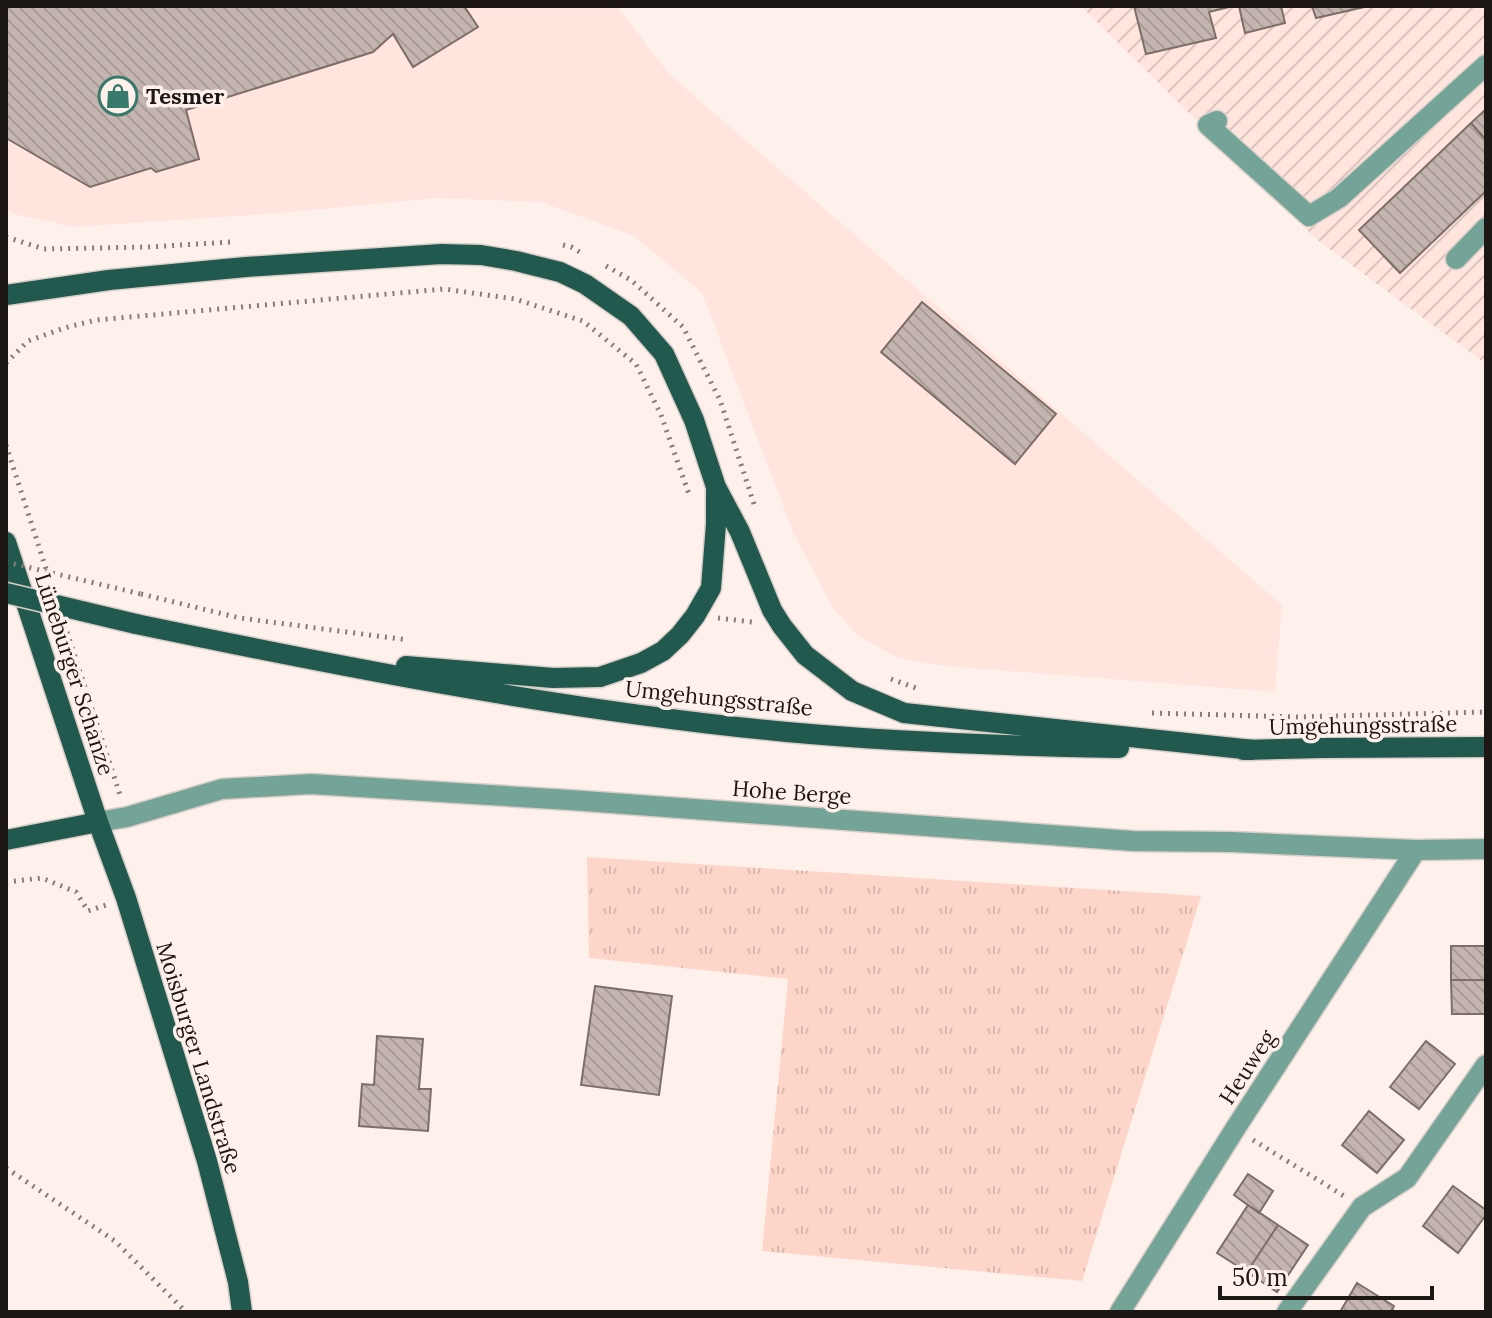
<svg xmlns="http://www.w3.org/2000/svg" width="1492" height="1318" font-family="Lora,serif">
<defs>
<pattern id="industrial-furrows" width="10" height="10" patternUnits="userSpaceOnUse" patternTransform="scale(2)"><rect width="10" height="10" fill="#ffe5dd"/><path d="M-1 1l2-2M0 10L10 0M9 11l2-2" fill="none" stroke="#dac4bd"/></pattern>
<pattern id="grass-tufts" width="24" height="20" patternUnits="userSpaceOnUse" patternTransform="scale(2)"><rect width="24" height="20" fill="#fed6c9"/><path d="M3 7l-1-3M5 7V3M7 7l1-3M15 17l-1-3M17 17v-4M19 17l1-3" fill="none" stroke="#d9b7ac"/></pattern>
<pattern id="building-back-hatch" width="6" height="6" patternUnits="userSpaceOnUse" patternTransform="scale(2)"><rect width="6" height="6" fill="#c5b5b0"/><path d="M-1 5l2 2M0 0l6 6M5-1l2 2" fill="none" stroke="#a99b96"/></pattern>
</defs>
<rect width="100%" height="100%" fill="#fef1ec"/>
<!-- built -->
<path fill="#ffe5dd" d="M6,6H617L669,74L1282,605L1275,692L945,666L898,658L858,636L832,607L793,532L702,293L634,236L541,202L436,198L281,213L74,227L13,214L6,209Z"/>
<!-- industrial -->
<path fill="url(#industrial-furrows)" d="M1081,6H1486V364L1316,239Z"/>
<!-- grass -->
<path fill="url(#grass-tufts)" d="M587,857L1201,896L1082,1281L762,1251L788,979L589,958Z"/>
<!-- building -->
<path fill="url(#building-back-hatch)" stroke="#7d6e69" stroke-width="2" d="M6,6H464L478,27L413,67L393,34L373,52L186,110L199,159L156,172L151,168L90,187L6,138Z
M1134,6H1233L1209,12L1216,38L1146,54Z
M1239,6H1281L1285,23L1245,33Z
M1312,6H1369L1316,18Z
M1486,109V140L1471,123Z
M1471,123L1486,140V191L1400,273L1359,230Z
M922,302L1056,414L1015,464L881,352Z
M1451,946H1486V980H1451Z
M1451,980H1486V1014H1452Z
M595,986L672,996L659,1095L581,1085Z
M377,1036L423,1039L419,1089H431L428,1131L359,1126L362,1084L374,1085Z
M1426,1041L1455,1064L1419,1109L1390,1087Z
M1369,1111L1404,1140L1377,1173L1342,1145Z
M1248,1174L1273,1191L1259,1213L1234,1195Z
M1453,1186L1486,1210V1215L1458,1253L1423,1226Z
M1248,1205L1278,1225L1247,1272L1217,1253Z
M1278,1225L1308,1245L1277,1292L1247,1272Z
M1357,1283L1394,1306L1391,1312H1340Z"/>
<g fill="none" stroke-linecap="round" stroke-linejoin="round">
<!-- minor casing -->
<g stroke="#dacec9" stroke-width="23">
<path id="minor" d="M1217,121L1208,125L1309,216L1339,198L1486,65
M1456,259L1486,228
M98,822L127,817L222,789L311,784L570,800L1133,841L1231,842L1416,850L1486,849
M1120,1312L1235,1129L1416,850
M1287,1312L1362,1207L1407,1178L1486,1065"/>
</g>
<!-- major casing -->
<g stroke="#dacec9" stroke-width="23">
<path id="major" d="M6,295L109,280L246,267L441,254L481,255L516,261L560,272L585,284L631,316L664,354L694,420L716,487L740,532L772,610L782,626L805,655L852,691L904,713L1253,750
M6,542L98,822L126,898L207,1161L238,1282L242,1312
M136,624C352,669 568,711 787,732C897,742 1008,746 1119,748
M406,666L553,678L600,677L641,663L663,651L680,635L695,616L711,588L716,524V491
M1243,750L1322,748L1486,747
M6,840L98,822"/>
</g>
<!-- path -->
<path stroke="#857c79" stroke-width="5" stroke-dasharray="2 6" stroke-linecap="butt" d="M6,237L44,249L148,247L231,242
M563,245L571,247L583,254
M606,266L631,280L683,327L720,400L754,504
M6,363L28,341L64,328L96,320L444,289L515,299L583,321L636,364L661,415L690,497
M6,445L50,581
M141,594L240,618L408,640
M718,618L752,622
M67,632L121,798
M891,679L916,688
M1152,713L1297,717L1486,712
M6,882L42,878L76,892L88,911L106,905
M1253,1140L1344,1196
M6,1168L115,1241L186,1312"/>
<!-- minor -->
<use href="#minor" stroke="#74a497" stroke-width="20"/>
<!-- major -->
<use href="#major" stroke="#21594e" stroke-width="20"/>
<!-- major-bridge casing -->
<g stroke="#dacec9" stroke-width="23" stroke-linecap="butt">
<path id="major-bridge" d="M6,593L136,624"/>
</g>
<!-- path-bridge -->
<path stroke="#857c79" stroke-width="5" stroke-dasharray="2 6" stroke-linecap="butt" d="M6,562L141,594"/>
<!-- major-bridge -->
<use href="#major-bridge" stroke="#21594e" stroke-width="20"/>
</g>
<!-- icons -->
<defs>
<g id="shop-ring" transform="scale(2)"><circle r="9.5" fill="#fef1ec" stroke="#37796b" stroke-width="1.5"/><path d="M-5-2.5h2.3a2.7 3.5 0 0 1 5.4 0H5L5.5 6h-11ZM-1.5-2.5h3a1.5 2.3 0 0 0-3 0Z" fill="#37796b"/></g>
</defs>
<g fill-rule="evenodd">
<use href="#shop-ring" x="118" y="96"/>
</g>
<g text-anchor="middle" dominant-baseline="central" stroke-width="7" stroke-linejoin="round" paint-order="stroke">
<!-- poi labels -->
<g font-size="22" font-weight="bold" fill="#1c1614" stroke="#fef1ec" text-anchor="start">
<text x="146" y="96">Tesmer</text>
</g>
<!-- street labels -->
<g font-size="22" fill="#1c1614" stroke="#fef1ec">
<text transform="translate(75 674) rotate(72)">Lüneburger Schanze</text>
<text transform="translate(719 698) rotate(6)">Umgehungsstraße</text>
<text transform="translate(1363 725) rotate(-1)">Umgehungsstraße</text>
<text transform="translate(792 792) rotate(4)">Hohe Berge</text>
<text transform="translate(199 1058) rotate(73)">Moisburger Landstraße</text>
<text transform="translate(1247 1067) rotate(-57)">Heuweg</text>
</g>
</g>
<!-- border -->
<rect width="1492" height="1318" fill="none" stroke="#1c1614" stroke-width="16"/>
<!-- scale -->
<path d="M1220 1286v12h212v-12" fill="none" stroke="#1c1614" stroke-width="4"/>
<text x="1232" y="1286" font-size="24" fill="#1c1614" stroke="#fef1ec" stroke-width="6" paint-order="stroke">50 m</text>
</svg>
